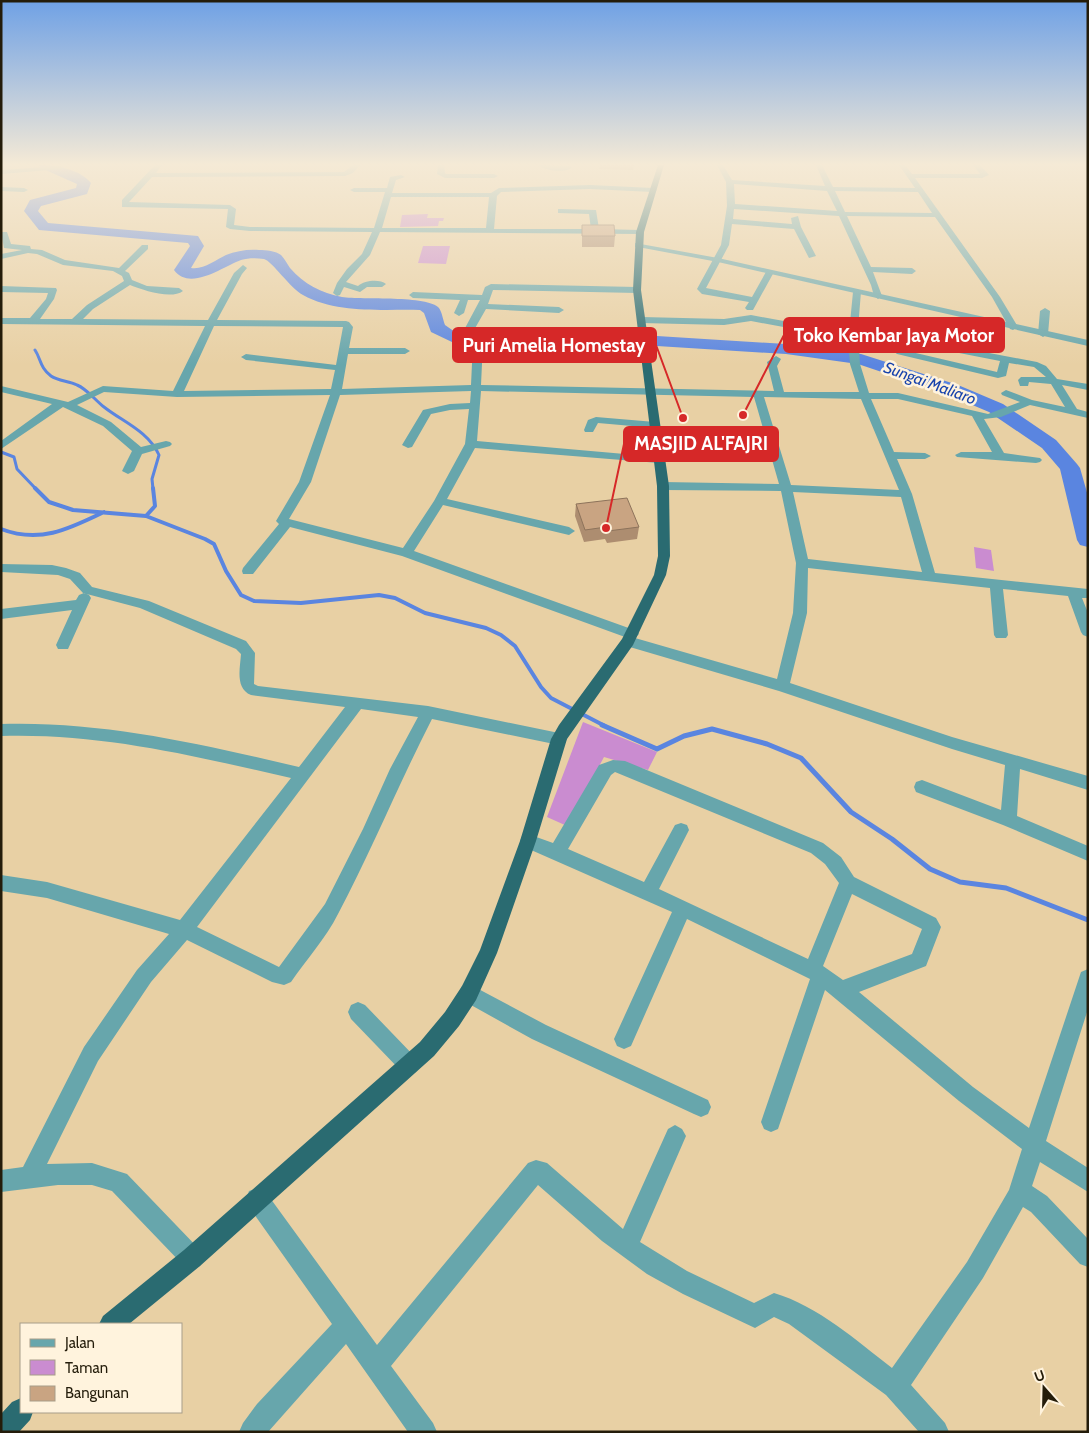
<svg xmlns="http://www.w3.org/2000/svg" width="1089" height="1433" font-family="Cabin,sans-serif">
<rect width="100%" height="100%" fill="#e8d0a4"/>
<!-- green -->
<path fill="#ca8cd0" d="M428,214L427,218H444L443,221H439L438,226L400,227L402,215Z
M423,246H450L446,264L418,263Z
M974,547L991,550L994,571L976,568Z
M583,722L657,752L648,770L604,757L567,826L547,817Z"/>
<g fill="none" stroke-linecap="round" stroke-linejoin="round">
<!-- stream-far2 -->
<path stroke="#5a85e0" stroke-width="3" d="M35,350C41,359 40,368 51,376C58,381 69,381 77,385C87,389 95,400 104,407C123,422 148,431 159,455L152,479L153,489
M1,452L14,457L17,469L36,489"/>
<!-- stream-far1 -->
<path stroke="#5a85e0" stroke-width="4" d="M35,488L49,502L73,510L146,516L205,539L214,544L226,571L241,595L254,601L301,603L379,595L395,598L425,613L486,628L501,635L515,646L541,687L551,698L605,726
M146,516L155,506L153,488
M1,529C40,544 69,529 104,512"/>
<!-- stream -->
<path stroke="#5a85e0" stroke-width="5" d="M602,725L657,749L684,736L712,729L767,744L801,758L851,812L892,839L930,869L960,882L1006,888L1088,920"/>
<!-- river -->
<path fill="#5a85e0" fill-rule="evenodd" d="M39,165C55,165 80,169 91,183L87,194L41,206L38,211L48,223L198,236L204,246L191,268C204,270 215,260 226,255C236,251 248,249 259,250C266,250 276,251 281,255C285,259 287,264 290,268C304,284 321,293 342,297C362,300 428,295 439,308C442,312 443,320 445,325L455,332L528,331L573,336H657L786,344L861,354L958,385L1003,404L1056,440L1077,464L1080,468L1088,496V547L1080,545L1077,540L1060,469L1042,448L989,412L944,393L858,364L786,354L657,346H573L528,341L452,342L431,332L424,313L420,310C382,309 337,314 303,295C290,288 272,261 264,259C256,258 248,258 241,260C224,266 190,292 174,270L190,246L188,243L39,230L24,211L30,200L76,188L77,184L41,168Z"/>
<!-- minor -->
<path fill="#67a6ac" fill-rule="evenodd" d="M155,165H162L156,173L344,172L353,165H360L353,173L345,176L152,177L129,202L230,205L236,209L234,225L250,227L374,228L385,192H354L350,190L354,188H387L390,177L401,175L405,177L396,180L392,193H491L499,188L590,185L653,188L657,190L653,192L590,189L501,192L497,196L494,229H591L589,214L558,213V209H561L596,210L599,229L640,230L644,232L640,234L380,232L370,255L346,282L358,286C365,280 380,279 386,284L382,287H367L360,292L344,287L340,295L337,296L333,293L337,283L347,269L362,254L372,232L250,231L230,229L226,227L228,209L122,207V200ZM391,197H489L486,228H382Z
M438,165H444L445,173L446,174H494L498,176L494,178H445L437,174Z
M538,165L569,166L572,168C563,173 546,171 538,165Z
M717,165H723L732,180L825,186L816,165H822L833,187L915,188L899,165H905L912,174H980L973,165H980L989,175L982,178H915L1000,297L1018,327L1013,330L1010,329L992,297L935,217L847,216L871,267L912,268L916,271L912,274L873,272L882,296L878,299L874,296L871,285L839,216L734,209L733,219L792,224L791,218L798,216L801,227L816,256L809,258L794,229L732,224L729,245L706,288L752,297L767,270L774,272L753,310H747L745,308L749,302L702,294L697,289L721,245L727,206L726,182ZM734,184L827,191L837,211L735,204ZM835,191L918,192L932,213L845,212Z
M60,166L62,167V169L1,174V170Z
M1,187L24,188L28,190L24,192L1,191Z
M1,232H7L11,244L30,246L31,249L42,250L65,260L119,268L142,245H148V249L125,271L129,273L132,280L147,286L179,288L183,291C171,300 143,290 130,285L93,309L83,319L208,320L234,273L243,265L247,268L242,274L217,320L346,321L349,322L353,327L349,348H405L410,351L405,354H348L342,389L471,385L473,342L478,339L483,342L481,385L774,391L767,362L776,356L781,359L777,366L784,392H859L850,364L848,339L751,321L724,325L642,323L637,320L642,317L724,319L751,315L849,333L853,292L857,289L861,292L858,328L1037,362L1046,366L1057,379L1088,384V390L1062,385L1077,409L1088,412V418L1030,405L1001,417L984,419L1004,453L1040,458L1042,460L1040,462L1036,463L957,457L955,455L961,452H992L972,416L898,399H871L894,452L925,453L931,456L925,459H897L912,494L935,573L1088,589V598H1082L1088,613V637L1083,635L1081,632L1068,596L1003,589L1008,635L1006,638H996L994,635L990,588L808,568L807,613L790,683L952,737L1088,776V790L1020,769L1017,816L1088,846V861L1003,825L916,792L914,787L916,782L922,780L1001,810L1005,765L952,749L779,691L623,645L621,641L625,637L402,556L290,527L253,574H243L242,571L243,568L279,524L276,521L299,482L330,395L177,397L104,392L77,405L111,422L141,447L166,441L170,442L172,444L170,446L142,454L134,471L128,474L122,471L132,451L103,426L63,407L1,449V441L52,404L1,392V386L68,402L103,386L173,391L205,326L1,324V318H30L46,299L48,293L1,292V286L56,288L57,290L54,299L40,319H72L87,305L124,281L122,276L113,271L63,265L37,254L28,253L1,259V254L22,250L4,248ZM214,326L343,327L336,365L246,354L241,357L246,360L335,370L331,389L184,391ZM858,334L894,341L891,349L897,354L998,378L1006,376L1009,363L1034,367L1046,377H1021L1018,380L1020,386H1028L1029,382L1051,384L1065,407L1032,400L1006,390L1001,393L1002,395L1020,402L988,414L898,393H869L860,364ZM903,342L1000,361L997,372L903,350L901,348ZM471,391L470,403L450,404L423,410L402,445L408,448L412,447L431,414L450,410L469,409L465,444L434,501L403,548L289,519L311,482L340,395ZM481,391L754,397L779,484L663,482L657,486L663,490L781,491L796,563L793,613L777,679L635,638L639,634L637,631L414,551L443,505L569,535L575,531L569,527L447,499L475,448L659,463L665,460L659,457L477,441ZM764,397L861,399L899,490L791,485ZM793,492L901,497L922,572L808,559Z
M491,284L637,287L641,290L637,293L493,290L488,304L559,307L564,310L559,313L486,309L474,330L475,334L470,337L467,336L464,330L480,300H468L464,313L459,316L454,313L460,300L413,298L409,295L413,292L482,295L485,287Z
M1045,308L1050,311L1048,334L1043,337L1038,334L1040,311Z
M596,417L655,422L660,425L655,428L598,423L593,432H585L584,430L588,420Z
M1,564L52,565L66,568L80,573L92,587L149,601L246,641L255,653L254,684L258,686L428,706L559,733L564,735L567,739L564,743L559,745L432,719C399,783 372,850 338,914C326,938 306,960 291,982L284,985L272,982L187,940L151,982L98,1061L47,1164L92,1163L127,1174L200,1250L203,1258L200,1266L192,1269L184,1266L112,1191L92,1185H58L1,1192V1170L23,1167L84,1047L137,970L169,934L47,898L1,891V875L47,882L180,920L291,778C194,756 102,733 1,736V724C104,721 200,744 299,767L345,707L251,695C235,688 240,669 241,654L236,649L140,608L83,593L70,579L58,575L1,572ZM361,709L418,717L390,769L363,829L325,904L279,967L197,927Z
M84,593L89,595L91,598L68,649H58L56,645L72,610L1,619V609L76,600L79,595Z
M613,760L625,761L823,843L841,857L854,877L936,918L941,927L926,966L859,992L973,1087L1029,1128L1081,972L1088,969V1009L1046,1141L1088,1168V1192L1040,1162L1032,1186L1047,1196L1088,1239V1267L1080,1264L1031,1212L1023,1207L983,1278L911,1385L945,1423L949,1432H919L886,1395L789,1324L774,1317L755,1328L683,1294L647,1274L602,1241L538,1185L391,1366L433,1423L437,1432H408L346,1344L268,1432H239L243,1423L257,1404L332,1324L249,1207L246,1199L249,1191L257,1188L265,1191L377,1345L528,1163L536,1160L547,1163L623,1229L668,1129L675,1125L682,1129L686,1136L640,1242L687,1271L754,1303L774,1293C818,1306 857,1341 892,1368L967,1262L1009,1190L1022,1149L959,1101L825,990L778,1129L771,1132L764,1129L761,1122L810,979L687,919L631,1046L624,1049L617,1046L614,1039L672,912L522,846L520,841L522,836L528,834L553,843L599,765ZM615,772L811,853L825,864L839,883L808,959L659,889L689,830L687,825L681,823L675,825L644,882L568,849L611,775ZM852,894L922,929L912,954L843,980L823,966Z
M469,984L546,1025L708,1100L711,1107L708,1114L701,1117L694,1114L532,1039L462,1000L459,993L462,986Z
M358,1002L365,1005L416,1058L419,1065L416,1072L409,1075L402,1072L351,1019L348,1012L351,1005Z"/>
<!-- tertiary -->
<path fill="#67a6ac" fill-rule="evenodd" d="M635,243L718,258L1088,340V346L718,262L638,247H635Z"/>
<!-- trunk -->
<path fill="#2a6b71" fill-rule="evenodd" d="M658,165H664L644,232L641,290L669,486L670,556L666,575L633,645L567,739L536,841L497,953L476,1000L459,1026L434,1056L200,1266L129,1324H99L103,1316L184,1250L420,1042L445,1012L462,986L480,950L520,841L551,739L559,725L622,639L654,575L658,556L657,486L633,290L636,232Z
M21,1398V1412H33L30,1420L19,1432H1V1414L12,1402Z"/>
</g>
<!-- wall -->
<path fill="#ad8d70" d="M600,165H634L633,170L599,169Z
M582,225L615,236L614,247H582Z
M576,504L639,527L637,539L607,543L605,539L584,542L575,516Z"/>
<!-- building -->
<path fill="#c9a482" stroke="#8d735b" d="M582,225H614L615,236H582Z
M627,498L639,527L608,531L606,527L585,530L576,504Z"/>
<!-- sky -->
<linearGradient id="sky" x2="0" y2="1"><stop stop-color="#6fa1e5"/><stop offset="0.45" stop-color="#f5ead6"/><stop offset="1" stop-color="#f5ead6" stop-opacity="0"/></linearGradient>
<rect width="1089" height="365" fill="url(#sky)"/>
<g text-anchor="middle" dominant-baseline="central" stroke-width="5" stroke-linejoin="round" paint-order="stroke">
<!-- far-water labels -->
<g font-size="16" font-style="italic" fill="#1843ac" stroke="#fff3dd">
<text transform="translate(930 383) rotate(20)">Sungai Maliaro</text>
</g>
</g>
<!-- callouts -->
<path fill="none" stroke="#d62828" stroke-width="2" d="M743 415L784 335M683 418L656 345M606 528L624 444"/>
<g fill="#d62828" stroke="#fff3dd" stroke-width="2">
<circle cx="743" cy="415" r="5"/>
<circle cx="683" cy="418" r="5"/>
<circle cx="606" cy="528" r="5"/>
</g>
<g fill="#d62828" stroke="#d62828" stroke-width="2">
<rect x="784" y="318" width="220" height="34" rx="5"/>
<rect x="453" y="328" width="203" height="34" rx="5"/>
<rect x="624" y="427" width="154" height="34" rx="5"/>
</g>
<g font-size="19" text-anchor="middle" font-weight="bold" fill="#fff">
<text x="894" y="342">Toko Kembar Jaya Motor</text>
<text x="554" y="352">Puri Amelia Homestay</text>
<text x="701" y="450">MASJID AL'FAJRI</text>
</g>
<!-- border -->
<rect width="1089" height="1433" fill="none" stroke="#241c0a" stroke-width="5"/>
<!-- legend -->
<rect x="20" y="1323" width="162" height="90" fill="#fff3dd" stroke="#a79d89"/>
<rect x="30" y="1339" width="25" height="8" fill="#67a6ac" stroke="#a79d89"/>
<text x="65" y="1348" font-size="15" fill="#241c0a">Jalan</text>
<rect x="30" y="1360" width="25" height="15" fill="#ca8cd0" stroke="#a79d89"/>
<text x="65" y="1373" font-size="15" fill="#241c0a">Taman</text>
<rect x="30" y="1386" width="25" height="15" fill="#c9a482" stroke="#a79d89"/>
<text x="65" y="1398" font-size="15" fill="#241c0a">Bangunan</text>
<!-- north arrow -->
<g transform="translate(1044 1388) rotate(340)" stroke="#fff3dd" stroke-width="4" paint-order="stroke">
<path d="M0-4L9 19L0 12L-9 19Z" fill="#241c0a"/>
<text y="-8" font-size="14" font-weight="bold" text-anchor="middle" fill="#241c0a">U</text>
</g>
</svg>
